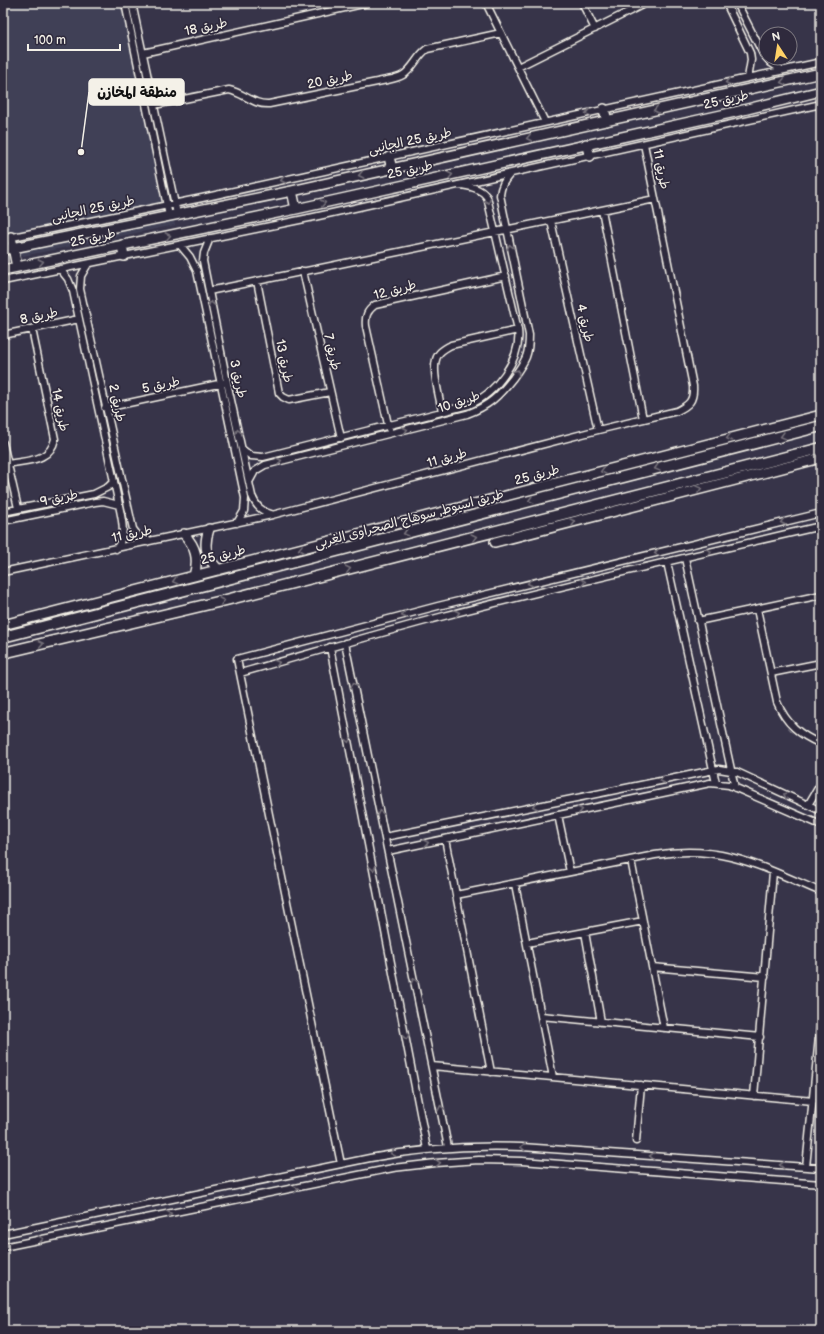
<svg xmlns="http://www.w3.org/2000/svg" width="824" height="1334" font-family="'Balsamiq Sans','Playpen Sans Arabic',sans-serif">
<rect width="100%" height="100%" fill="#373449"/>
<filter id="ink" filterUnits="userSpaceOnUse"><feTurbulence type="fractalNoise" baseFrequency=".025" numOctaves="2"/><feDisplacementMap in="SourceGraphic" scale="8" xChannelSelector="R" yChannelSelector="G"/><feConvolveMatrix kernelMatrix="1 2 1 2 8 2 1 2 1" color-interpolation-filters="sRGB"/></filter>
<g filter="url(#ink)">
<!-- built -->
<path fill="#414057" d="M3,3H128L175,225L3,260Z"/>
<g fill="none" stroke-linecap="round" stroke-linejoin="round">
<!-- street casing -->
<g stroke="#f4f1e8" stroke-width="9">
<path id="street" d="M125,3L169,216
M132,3L177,214
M486,3L545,122
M582,3L595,29
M726,3L750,53L751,60L748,78
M737,3L763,54L771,63L782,70
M143,53L367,3
M518,67L646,3
M154,105L229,90C244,93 253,105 269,104L387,80C392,79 398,78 403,75C413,69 417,56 427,49L501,33
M602,210L643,419
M551,221L598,430
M210,238L204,253L203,261L227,382L252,496C256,506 261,511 271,514
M3,239L202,198L821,62
M180,245L190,257L197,271L245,498L244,511L237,523
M88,264L81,276L80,289L133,529L139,537L147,542
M60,269L68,279L73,291L119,505C122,521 127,535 116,549
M303,271L341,438
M3,281L314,217L821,104
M257,281L279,393L283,397L289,400L330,392
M209,291L655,199
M3,335L79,319
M105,408L223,383
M442,412C440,398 430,367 438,355C441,350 446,348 451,345L518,330
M389,429L366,326C365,316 367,311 375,305L506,276
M3,443L18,508
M242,449L251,456L263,457L469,405C495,394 522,359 518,330L487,197C480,188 472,187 461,185
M8,464C27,460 50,462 55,439L32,329
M249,482L255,471L265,465L467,414C489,406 499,396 513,378C518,371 523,364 526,357C529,349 529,342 529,335L500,195C501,186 504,181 510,174
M3,512L94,494L108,487L114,481
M3,521L95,502L103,501L119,505
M685,558L735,788
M667,562L716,783
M3,572L272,515L598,430L677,411C689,405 694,401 693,386L644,144
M757,609L777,702C786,724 800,735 821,744
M698,621L821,595
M345,643L448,1147
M330,647L427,1149
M240,673C308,654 376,634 444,616C569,584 695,555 821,526
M771,673L821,663
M808,805L821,783
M558,815L570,872
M385,837L719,769L737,772L821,811
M445,839L491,1072
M388,851L710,783L729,785L821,825
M631,860L664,1028
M515,884L553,1077
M456,895L655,855C720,843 763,867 821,892
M585,932L601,1022
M527,943L643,921
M652,967L765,977
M541,1016L760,1037
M432,1066L813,1101
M754,1096L773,872
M636,1141L641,1085
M341,1164L237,659L438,606L821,513
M806,1167L821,1017
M3,1234L370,1158C422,1148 469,1145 522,1147L821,1168
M3,1247L393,1168L436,1163L479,1160L522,1161L821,1184"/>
</g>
<!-- secondary casing -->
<g stroke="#f4f1e8" stroke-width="12">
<path id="secondary" d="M604,109L607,121
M586,144L590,156
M389,157L392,169
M292,191L296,209
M11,237L17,267
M122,245L124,256
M3,250L292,191L821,73
M3,270L296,209L735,112L821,91
M209,529C203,546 206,558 219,570
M184,534C196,547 199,559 194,576
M495,542L821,458
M3,625L821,415"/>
</g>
<!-- primary casing -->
<g stroke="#f4f1e8" stroke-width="13">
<path id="primary" d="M3,637L821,426
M3,653L226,600L821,448"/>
</g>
<!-- street -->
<use href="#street" stroke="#2f2a3d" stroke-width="6"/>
<!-- secondary -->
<use href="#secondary" stroke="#2f2a3d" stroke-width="9"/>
<!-- primary -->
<use href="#primary" stroke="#2f2a3d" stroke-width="10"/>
</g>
<!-- one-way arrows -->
<defs><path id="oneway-chevron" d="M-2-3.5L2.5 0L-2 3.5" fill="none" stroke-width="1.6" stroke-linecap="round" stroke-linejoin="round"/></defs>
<g stroke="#747079">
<use href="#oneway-chevron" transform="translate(728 82) rotate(168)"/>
<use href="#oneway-chevron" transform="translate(783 82) rotate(168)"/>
<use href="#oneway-chevron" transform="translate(656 110) rotate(168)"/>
<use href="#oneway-chevron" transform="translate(588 113) rotate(168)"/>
<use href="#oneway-chevron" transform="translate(529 138) rotate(168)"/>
<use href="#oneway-chevron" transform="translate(361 175) rotate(168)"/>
<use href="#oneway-chevron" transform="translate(450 175) rotate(-12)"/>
<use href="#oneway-chevron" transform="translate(283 180) rotate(168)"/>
<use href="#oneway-chevron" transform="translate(488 201) rotate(67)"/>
<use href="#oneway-chevron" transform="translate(323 203) rotate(-12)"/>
<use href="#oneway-chevron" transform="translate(168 236) rotate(-12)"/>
<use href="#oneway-chevron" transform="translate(510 247) rotate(-102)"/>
<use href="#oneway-chevron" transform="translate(41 262) rotate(-12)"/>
<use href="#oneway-chevron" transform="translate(211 304) rotate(-101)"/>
<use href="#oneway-chevron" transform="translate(517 372) rotate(-54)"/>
<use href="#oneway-chevron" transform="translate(405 430) rotate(-14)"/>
<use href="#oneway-chevron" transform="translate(238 432) rotate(-103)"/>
<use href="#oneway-chevron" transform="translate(783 436) rotate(165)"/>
<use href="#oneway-chevron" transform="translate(729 438) rotate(166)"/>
<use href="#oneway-chevron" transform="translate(279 461) rotate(-15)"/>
<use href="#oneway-chevron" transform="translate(657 468) rotate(165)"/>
<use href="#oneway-chevron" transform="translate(603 471) rotate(165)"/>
<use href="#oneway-chevron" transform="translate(699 489) rotate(-15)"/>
<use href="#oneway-chevron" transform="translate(531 500) rotate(165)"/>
<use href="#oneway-chevron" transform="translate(573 522) rotate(-15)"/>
<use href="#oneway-chevron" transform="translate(783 522) rotate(166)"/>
<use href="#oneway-chevron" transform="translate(406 533) rotate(165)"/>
<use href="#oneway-chevron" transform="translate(474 537) rotate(-14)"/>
<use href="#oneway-chevron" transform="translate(301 549) rotate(166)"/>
<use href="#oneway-chevron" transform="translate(709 552) rotate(-13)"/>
<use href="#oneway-chevron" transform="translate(657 553) rotate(166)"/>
<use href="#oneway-chevron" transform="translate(348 569) rotate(-14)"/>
<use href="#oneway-chevron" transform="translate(175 581) rotate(165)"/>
<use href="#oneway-chevron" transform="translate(583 582) rotate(-13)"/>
<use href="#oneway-chevron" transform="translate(530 583) rotate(166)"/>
<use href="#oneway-chevron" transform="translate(222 601) rotate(-14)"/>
<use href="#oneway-chevron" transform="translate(457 613) rotate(-14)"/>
<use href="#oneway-chevron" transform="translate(404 615) rotate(165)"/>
<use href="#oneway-chevron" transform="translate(41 644) rotate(-13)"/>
<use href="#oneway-chevron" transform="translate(277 663) rotate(-16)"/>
<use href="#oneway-chevron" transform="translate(354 685) rotate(-102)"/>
<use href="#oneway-chevron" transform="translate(348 740) rotate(79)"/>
<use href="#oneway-chevron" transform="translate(662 780) rotate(168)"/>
<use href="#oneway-chevron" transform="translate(786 795) rotate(-155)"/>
<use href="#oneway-chevron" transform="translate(535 806) rotate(168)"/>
<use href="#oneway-chevron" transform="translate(580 810) rotate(-12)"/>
<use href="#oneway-chevron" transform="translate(380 813) rotate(-102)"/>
<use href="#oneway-chevron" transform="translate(426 843) rotate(-12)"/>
<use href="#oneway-chevron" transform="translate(373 868) rotate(79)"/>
<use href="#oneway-chevron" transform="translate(414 981) rotate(-102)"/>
<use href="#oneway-chevron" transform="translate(406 1037) rotate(79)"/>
<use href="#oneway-chevron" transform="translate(441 1108) rotate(-102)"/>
<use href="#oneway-chevron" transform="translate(523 1147) rotate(-177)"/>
<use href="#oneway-chevron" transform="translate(393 1153) rotate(170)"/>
<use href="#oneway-chevron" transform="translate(652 1156) rotate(-176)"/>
<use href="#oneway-chevron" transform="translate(438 1163) rotate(-5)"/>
<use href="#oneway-chevron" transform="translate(782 1165) rotate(-176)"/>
<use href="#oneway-chevron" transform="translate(296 1189) rotate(-11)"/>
<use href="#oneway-chevron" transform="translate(169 1214) rotate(-11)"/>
<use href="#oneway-chevron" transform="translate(41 1239) rotate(-11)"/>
</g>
</g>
<g text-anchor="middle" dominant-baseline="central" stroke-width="3.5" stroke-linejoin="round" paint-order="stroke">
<!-- street labels -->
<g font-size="13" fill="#f4f1e8" stroke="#2f2a3d">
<text transform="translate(206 27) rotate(-12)">طريق 18</text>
<text transform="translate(330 80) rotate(-12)">طريق 20</text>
<text transform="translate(726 100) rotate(-13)">طريق 25</text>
<text transform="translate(410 141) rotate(-12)">طريق 25 الجانبى</text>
<text transform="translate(661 169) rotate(79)">طريق 11</text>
<text transform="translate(410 170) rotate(-12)">طريق 25</text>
<text transform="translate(93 209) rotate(-12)">طريق 25 الجانبى</text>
<text transform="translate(93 238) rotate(-12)">طريق 25</text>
<text transform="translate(395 290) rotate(-15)">طريق 12</text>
<text transform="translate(39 316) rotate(-12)">طريق 8</text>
<text transform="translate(585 323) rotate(77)">طريق 4</text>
<text transform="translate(332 352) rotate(77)">طريق 7</text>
<text transform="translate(284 361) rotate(79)">طريق 13</text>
<text transform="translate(238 379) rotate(78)">طريق 3</text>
<text transform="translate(161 385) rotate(-12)">طريق 5</text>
<text transform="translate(459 402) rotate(-19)">طريق 10</text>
<text transform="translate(117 403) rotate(78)">طريق 2</text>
<text transform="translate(60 410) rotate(79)">طريق 14</text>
<text transform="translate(447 458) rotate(-15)">طريق 11</text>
<text transform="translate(537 475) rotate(-15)">طريق 25</text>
<text transform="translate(59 498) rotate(-12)">طريق 9</text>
<text transform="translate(409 519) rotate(-15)">طريق اسيوط, سوهاج الصحراوى الغربى</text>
<text transform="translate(132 534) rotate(-12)">طريق 11</text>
<text transform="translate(223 555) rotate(-14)">طريق 25</text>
</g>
</g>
<!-- callouts -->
<path fill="none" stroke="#f4f1e8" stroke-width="1.5" d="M81 152L89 92"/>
<circle fill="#f4f1e8" stroke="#2f2a3d" stroke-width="1.5" cx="81" cy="152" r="4"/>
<rect fill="#f4f1e8" stroke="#f4f1e8" stroke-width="1.5" x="89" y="79" width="95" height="26" rx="4"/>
<g font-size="14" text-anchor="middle" font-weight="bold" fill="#111">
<text x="137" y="97">منطقة المخازن</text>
</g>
<!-- margin -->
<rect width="824" height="1334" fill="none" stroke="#2f2a3d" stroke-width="16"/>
<rect x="8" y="8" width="808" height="1318" fill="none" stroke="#f4f1e8" stroke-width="1.5" filter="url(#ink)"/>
<!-- north arrow -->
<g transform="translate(778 46) rotate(348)"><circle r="19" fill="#2f2a3d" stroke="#7e7a81"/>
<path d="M0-3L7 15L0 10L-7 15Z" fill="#ffd166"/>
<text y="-6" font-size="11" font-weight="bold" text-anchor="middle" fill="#f4f1e8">N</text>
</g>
<!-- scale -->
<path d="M28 44v6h92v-6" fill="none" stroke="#f4f1e8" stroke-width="2"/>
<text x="34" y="44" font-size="12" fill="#f4f1e8" stroke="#2f2a3d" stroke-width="3" paint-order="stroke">100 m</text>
</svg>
